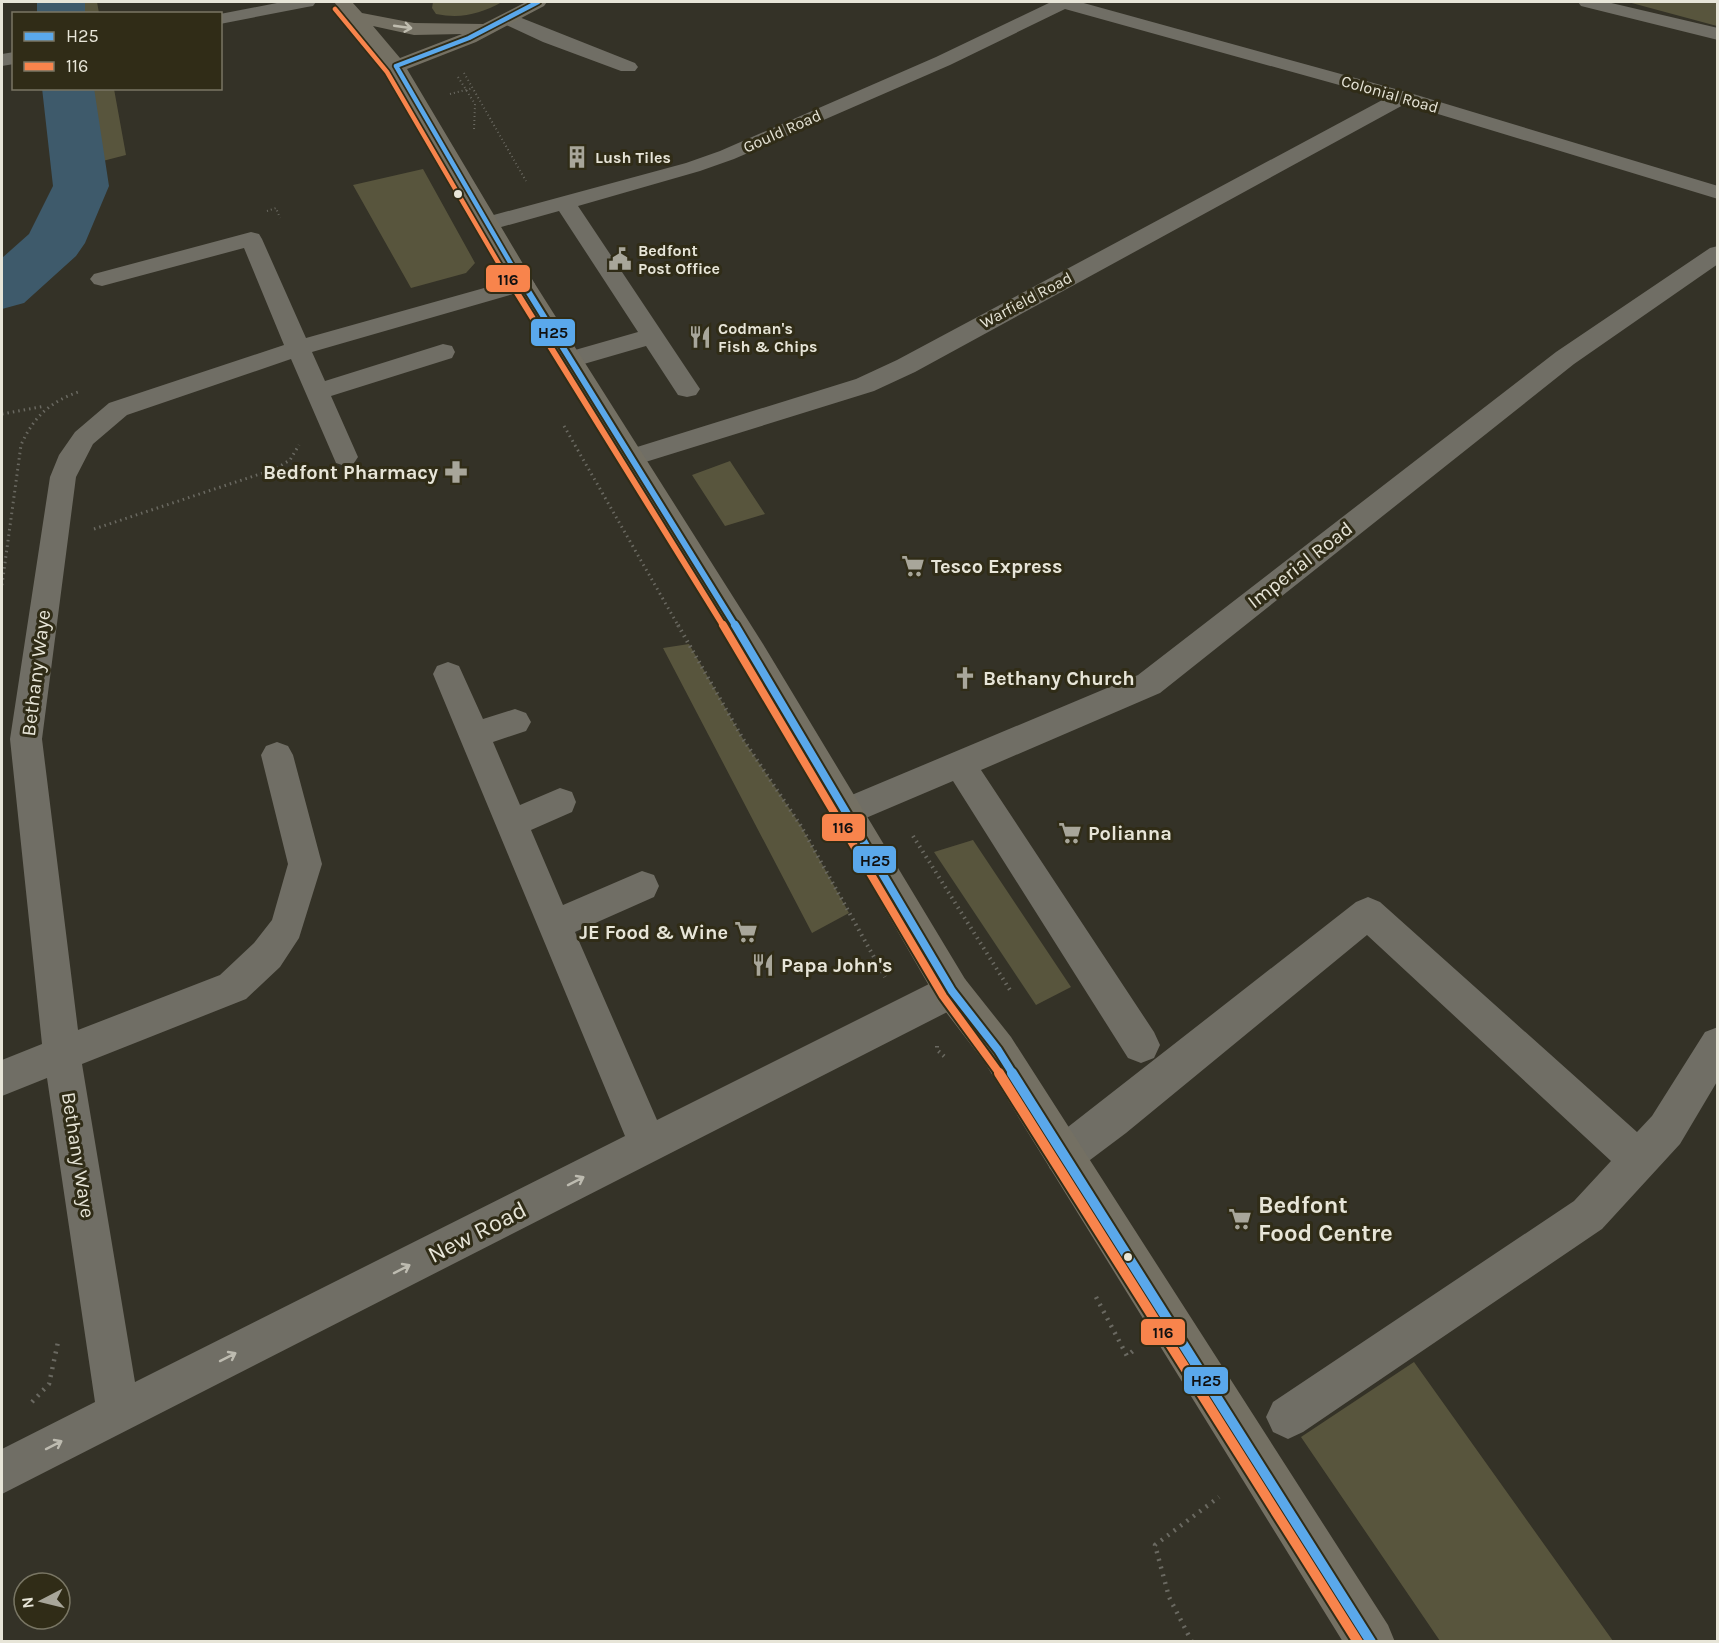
<svg xmlns="http://www.w3.org/2000/svg" width="1719" height="1643" font-family="Karla,sans-serif">
<rect width="100%" height="100%" fill="#343227"/>
<!-- green -->
<path fill="#58553d" d="M71,2H97L99,13H71Z
M433,2H502C480,14 461,19 436,14L432,8Z
M1628,2H1717V26Z
M80,89H114L126,155L91,164Z
M423,169L475,263L466,273L411,288L353,185Z
M730,461L765,514L725,526L692,475Z
M689,644L743,739L801,826L849,913L812,933L663,648Z
M973,840L1071,987L1036,1005L934,852Z
M1414,1362L1613,1641H1440L1301,1437Z"/>
<g fill="none" stroke-linecap="round" stroke-linejoin="round">
<!-- river -->
<path fill="#3e5a6b" fill-rule="evenodd" d="M37,2H85V14H37Z
M42,88H94L109,186L85,243L76,256L24,303L2,309V258L29,234L53,186Z"/>
<!-- path-far3 -->
<path stroke="#6a6961" stroke-width="2" stroke-dasharray="1 3" stroke-linecap="butt" d="M464,73L526,181
M458,77L475,104L474,130
M450,94L473,88
M267,211L276,208L280,218"/>
<!-- path-far2 -->
<path stroke="#6a6961" stroke-width="3" stroke-dasharray="1.5 4" stroke-linecap="butt" d="M2,414L45,406
M564,426L679,627
M94,529L275,469L290,460L299,445
M2,585L21,445C34,416 51,401 81,391"/>
<!-- path-far1 -->
<path stroke="#6a6961" stroke-width="4" stroke-dasharray="1.5 4.5" stroke-linecap="butt" d="M678,625L743,739L801,826L885,977
M913,836L1010,990
M937,1046V1050L946,1058"/>
<!-- path -->
<path stroke="#6a6961" stroke-width="4.5" stroke-dasharray="2 6" stroke-linecap="butt" d="M1096,1297L1127,1356L1134,1350
M32,1402L49,1384L58,1342
M1192,1642L1169,1597L1155,1545L1219,1497"/>
<!-- minor -->
<path fill="#706e65" fill-rule="evenodd" d="M282,2H316L313,6L307,7L220,24V14Z
M1051,2H1080L1410,93L1718,186V199L1405,104L915,372L874,391L639,464L630,467L621,464L617,458L621,452L856,379L897,360L1386,98L1065,9L950,65L734,159L700,171L578,206L700,389L696,395L687,397L678,395L646,346L570,368L561,366L558,360L561,354L638,332L559,211L487,231L479,229L476,224L479,219L686,163L720,151L936,57Z
M1578,2H1607L1718,28V40L1581,6Z
M509,13L635,63L638,67L635,71H621L543,42L502,23L500,19L502,15Z
M14,52V64L2,66V54Z
M251,232L259,234L262,239L306,338L523,277L531,279L535,284L531,289L312,352L325,381L443,344L452,346L455,352L452,358L331,396L358,457L354,463L345,466L336,463L291,359L127,415L93,444L76,477L42,739L78,1030L220,975L254,943L272,920L288,864L261,755L266,746L277,742L288,746L293,755L322,864L299,938L280,967L246,999L82,1064L135,1382L625,1136L433,674L437,666L448,662L459,666L483,719L515,709L526,713L531,722L526,731L493,742L520,805L560,788L572,792L576,802L572,812L531,830L563,905L642,871L654,875L659,886L654,897L575,932L657,1120L939,979L952,974L965,979L970,991L965,1003L2,1494V1449L95,1402L47,1078L2,1096V1060L42,1044L10,739L50,477L59,455L75,432L109,403L284,345L244,248L102,286L94,284L90,279L94,274Z
M1718,246V264L1574,364L1160,693L981,770L1154,1032L1160,1045L1154,1058L1141,1063L1128,1058L953,781L847,826L835,822L831,812L835,802L1138,675L1556,352L1710,248Z
M1368,897L1380,902L1637,1132L1652,1116L1705,1032L1718,1027V1080L1680,1144L1602,1229L1303,1432L1288,1439L1273,1432L1266,1417L1273,1402L1574,1201L1611,1161L1367,935L1126,1133L1078,1169L1064,1175L1050,1169L1044,1155L1050,1141L1356,902Z"/>
<!-- major -->
<path fill="#747063" fill-rule="evenodd" d="M334,2H352L362,13L414,23L483,24L526,2H547L544,6L476,42L407,69L535,284L763,644L965,979L1011,1037L1388,1625L1395,1642H1343L985,1063L939,1003L741,660L511,284L388,68ZM373,26L414,35L462,34L400,58Z"/>
<!-- bus-1-far3 casing -->
<g stroke="#302c17" stroke-width="8">
<path id="bus-1-far3" d="M396,66L518,276
M396,66L469,38L538,2"/>
</g>
<!-- bus-1-far2 casing -->
<g stroke="#302c17" stroke-width="10">
<path id="bus-1-far2" d="M518,275L736,627"/>
</g>
<!-- bus-1-far1 casing -->
<g stroke="#302c17" stroke-width="12">
<path id="bus-1-far1" d="M735,625L952,991L998,1050L1013,1074"/>
</g>
<!-- bus-1 casing -->
<g stroke="#302c17" stroke-width="14">
<path id="bus-1" d="M1012,1073L1371,1642"/>
</g>
<!-- bus-2-far3 casing -->
<g stroke="#302c17" stroke-width="8">
<path id="bus-2-far3" d="M335,9L387,72L506,276"/>
</g>
<!-- bus-2-far2 casing -->
<g stroke="#302c17" stroke-width="10">
<path id="bus-2-far2" d="M506,275L724,627"/>
</g>
<!-- bus-2-far1 casing -->
<g stroke="#302c17" stroke-width="12">
<path id="bus-2-far1" d="M723,625L943,996L1000,1074"/>
</g>
<!-- bus-2 casing -->
<g stroke="#302c17" stroke-width="14">
<path id="bus-2" d="M999,1073L1358,1642"/>
</g>
<!-- bus-1-far3 -->
<use href="#bus-1-far3" stroke="#5aa8eb" stroke-width="4.5"/>
<!-- bus-1-far2 -->
<use href="#bus-1-far2" stroke="#5aa8eb" stroke-width="6"/>
<!-- bus-1-far1 -->
<use href="#bus-1-far1" stroke="#5aa8eb" stroke-width="8"/>
<!-- bus-1 -->
<use href="#bus-1" stroke="#5aa8eb" stroke-width="10"/>
<!-- bus-2-far3 -->
<use href="#bus-2-far3" stroke="#f8844c" stroke-width="4.5"/>
<!-- bus-2-far2 -->
<use href="#bus-2-far2" stroke="#f8844c" stroke-width="6"/>
<!-- bus-2-far1 -->
<use href="#bus-2-far1" stroke="#f8844c" stroke-width="8"/>
<!-- bus-2 -->
<use href="#bus-2" stroke="#f8844c" stroke-width="10"/>
</g>
<!-- one-way arrows -->
<defs><path id="oneway-shaft" d="M-6 0H5M1.5-3L5.5 0L1.5 3" fill="none" stroke-width="1.6" stroke-linecap="round" stroke-linejoin="round" transform="scale(1.5)"/></defs>
<use stroke="#bfbcaf" href="#oneway-shaft" transform="translate(403 27) rotate(8)"/>
<g stroke="#bdbbb0">
<use href="#oneway-shaft" transform="translate(576 1181) rotate(-27)"/>
<use href="#oneway-shaft" transform="translate(402 1269) rotate(-27)"/>
<use href="#oneway-shaft" transform="translate(228 1357) rotate(-27)"/>
<use href="#oneway-shaft" transform="translate(54 1445) rotate(-27)"/>
</g>
<!-- icons -->
<defs>
<g id="building-bare" transform="scale(1.8)"><path d="M-4-6H4V6H1V3H-1V6H-4ZM-2.5-4.3h1.7v1.8h-1.7ZM.8-4.3h1.7v1.8H.8ZM-2.5-1h1.7V.8h-1.7ZM.8-1h1.7V.8H.8Z" fill="#a8a69a" stroke="#302c17" stroke-width="2.5" paint-order="stroke"/></g>
<g id="civic-bare" transform="scale(1.8)"><path d="M-.6-6.5H3V-4.5H.6V-3L4-1V1h2V6H-6V1h2V-1L-.6-3ZM-1.2 2.5V6h2.4V2.5Z" fill="#a8a69a" stroke="#302c17" stroke-width="2.5" paint-order="stroke"/></g>
<g id="restaurant-bare" transform="scale(1.8)"><path d="M-5-6h1v4h1v-4h1v4h1v-4h1v5L-1.5 .5V6h-2V.5L-5-1ZM5-6V6H3V1.5H1.5Q1.5-4 5-6Z" fill="#a8a69a" stroke="#302c17" stroke-width="2.5" paint-order="stroke"/></g>
<g id="pharmacy-bare" transform="scale(1.8)"><path d="M-2-6h4v4h4v4h-4v4h-4v-4h-4v-4h4Z" fill="#a8a69a" stroke="#302c17" stroke-width="2.5" paint-order="stroke"/></g>
<g id="supermarket-bare" transform="scale(1.8)"><path d="M-6-5.5h2.5l.6 2H6L4.5 2H-2.5L-4.4-4H-6ZM-1.5 3.2a1.3 1.3 0 1 0 .1 0ZM3 3.2a1.3 1.3 0 1 0 .1 0Z" fill="#a8a69a" stroke="#302c17" stroke-width="2.5" paint-order="stroke"/></g>
<g id="church-bare" transform="scale(1.8)"><path d="M-1.2-6h2.4v3.5h3.3v2.4h-3.3V6h-2.4V-.1h-3.3v-2.4h3.3Z" fill="#a8a69a" stroke="#302c17" stroke-width="2.5" paint-order="stroke"/></g>
</defs>
<g fill-rule="evenodd">
<use href="#building-bare" x="577" y="157"/>
<use href="#civic-bare" x="620" y="259"/>
<use href="#restaurant-bare" x="700" y="337"/>
<use href="#pharmacy-bare" x="456" y="472"/>
<use href="#supermarket-bare" x="913" y="566"/>
<use href="#church-bare" x="965" y="678"/>
<use href="#supermarket-bare" x="1070" y="833"/>
<use href="#supermarket-bare" x="746" y="932"/>
<use href="#restaurant-bare" x="763" y="965"/>
<use href="#supermarket-bare" x="1240" y="1219"/>
</g>
<!-- markers -->
<g fill="#e7e5d8" stroke="#302c17" stroke-width="2">
<circle cx="458" cy="194" r="5"/>
<circle cx="1128" cy="1257" r="5"/>
</g>
<g text-anchor="middle" dominant-baseline="central" stroke-width="6" stroke-linejoin="round" paint-order="stroke">
<!-- far-street labels -->
<g font-size="16" fill="#e7e5d8" stroke="#302c17">
<text transform="translate(1390 94) rotate(16)">Colonial Road</text>
<text transform="translate(782 131) rotate(-24)">Gould Road</text>
<text transform="translate(1026 300) rotate(-28)">Warfield Road</text>
</g>
<!-- far-poi labels -->
<g font-size="16" font-weight="bold" fill="#e7e5d8" stroke="#302c17" text-anchor="start">
<text x="595" y="157">Lush Tiles</text>
<text x="638" y="250">Bedfont<tspan x="638" dy="18">Post Office</tspan></text>
<text x="718" y="328">Codman's<tspan x="718" dy="18">Fish &amp; Chips</tspan></text>
</g>
<!-- poi labels -->
<g font-size="20" font-weight="bold" fill="#e7e5d8" stroke="#302c17" text-anchor="start">
<text x="438" y="472" text-anchor="end">Bedfont Pharmacy</text>
<text x="931" y="566">Tesco Express</text>
<text x="983" y="678">Bethany Church</text>
<text x="1088" y="833">Polianna</text>
<text x="728" y="932" text-anchor="end">JE Food &amp; Wine</text>
<text x="781" y="965">Papa John's</text>
</g>
<!-- street labels -->
<g font-size="20" fill="#e7e5d8" stroke="#302c17">
<text transform="translate(1300 565) rotate(-38)">Imperial Road</text>
<text transform="translate(36 673) rotate(-83)">Bethany Waye</text>
<text transform="translate(78 1155) rotate(81)">Bethany Waye</text>
</g>
<!-- near-poi labels -->
<g font-size="24" font-weight="bold" fill="#e7e5d8" stroke="#302c17" text-anchor="start">
<text x="1258" y="1205">Bedfont<tspan x="1258" dy="28">Food Centre</tspan></text>
</g>
<!-- near-street labels -->
<g font-size="24" fill="#e7e5d8" stroke="#302c17">
<text transform="translate(477 1232) rotate(-27)">New Road</text>
</g>
</g>
<g stroke="#302c17" stroke-width="2">
<rect x="485" y="264" width="46" height="29" rx="6" fill="#f8844c"/>
<rect x="530" y="318" width="46" height="29" rx="6" fill="#5aa8eb"/>
<rect x="821" y="813" width="45" height="29" rx="6" fill="#f8844c"/>
<rect x="852" y="845" width="45" height="29" rx="6" fill="#5aa8eb"/>
<rect x="1140" y="1318" width="46" height="28" rx="6" fill="#f8844c"/>
<rect x="1183" y="1366" width="46" height="29" rx="6" fill="#5aa8eb"/>
</g>
<g font-size="16" text-anchor="middle" font-weight="bold" fill="#111">
<text x="508" y="285">116</text>
<text x="553" y="338">H25</text>
<text x="843" y="833">116</text>
<text x="875" y="866">H25</text>
<text x="1163" y="1338">116</text>
<text x="1206" y="1386">H25</text>
</g>
<!-- border -->
<rect width="1719" height="1643" fill="none" stroke="#e7e5d8" stroke-width="6"/>
<!-- legend -->
<rect x="12" y="12" width="210" height="78" fill="#302c17" stroke="#797664" stroke-width="1.5"/>
<rect x="24" y="32" width="30" height="9" fill="#5aa8eb" stroke="#797664" stroke-width="1.5"/>
<text x="66" y="42" font-size="18" fill="#e7e5d8">H25</text>
<rect x="24" y="62" width="30" height="9" fill="#f8844c" stroke="#797664" stroke-width="1.5"/>
<text x="66" y="72" font-size="18" fill="#e7e5d8">116</text>
<!-- north arrow -->
<g transform="translate(42 1601) rotate(263)"><circle r="28" fill="#302c17" stroke="#797664" stroke-width="1.5"/>
<path d="M0-4.5L10 22L0 15L-10 22Z" fill="#a8a69a"/>
<text y="-9" font-size="16" font-weight="bold" text-anchor="middle" fill="#e7e5d8">N</text>
</g>
</svg>
